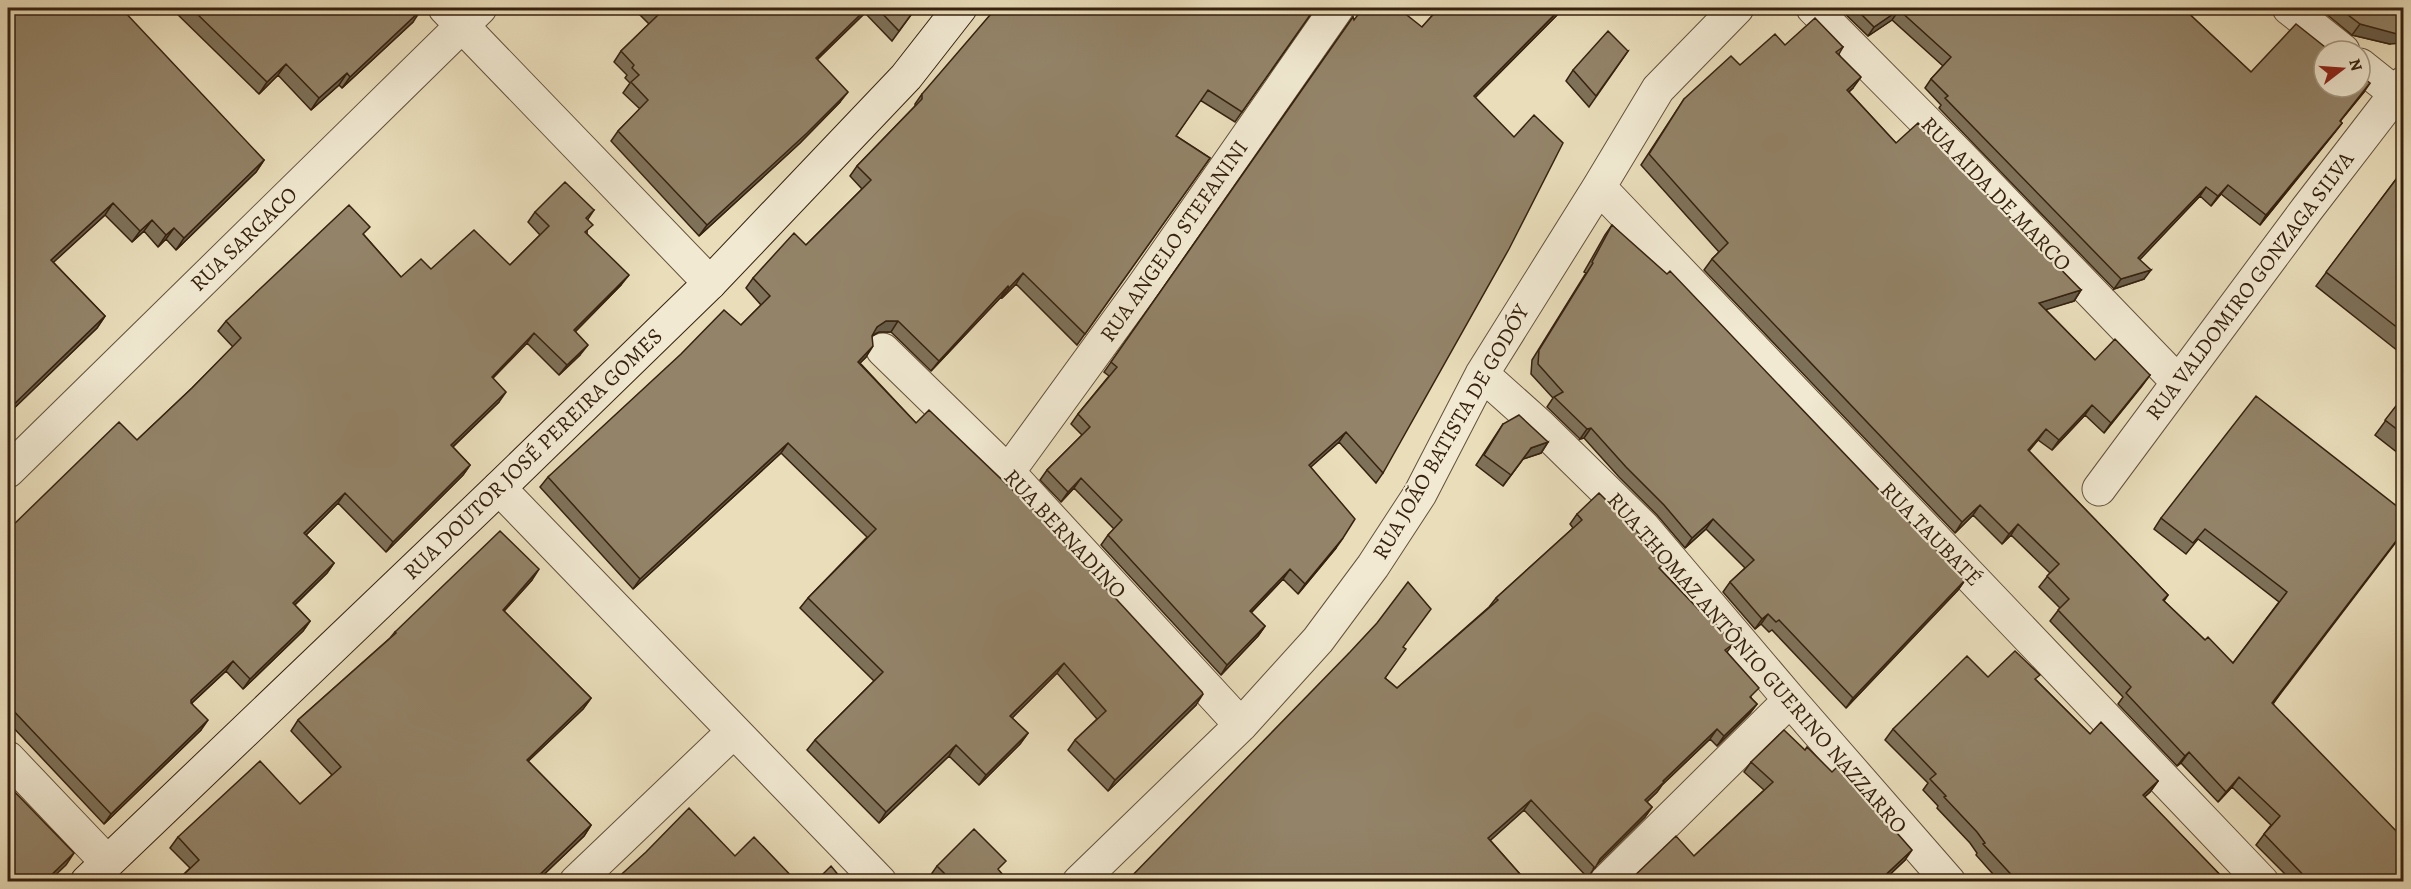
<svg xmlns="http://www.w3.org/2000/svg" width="2411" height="889" font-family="Alegreya,serif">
<rect width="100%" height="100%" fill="#e9ddba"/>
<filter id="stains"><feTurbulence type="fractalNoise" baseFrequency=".00333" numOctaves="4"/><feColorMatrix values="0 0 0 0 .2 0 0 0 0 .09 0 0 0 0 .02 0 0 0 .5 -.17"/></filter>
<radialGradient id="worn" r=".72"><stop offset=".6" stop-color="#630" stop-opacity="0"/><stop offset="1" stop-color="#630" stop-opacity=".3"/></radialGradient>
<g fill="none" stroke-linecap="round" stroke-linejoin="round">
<!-- street casing -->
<g stroke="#63513a" stroke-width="35">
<path id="street" d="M445,8L710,283
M1813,8L1958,154L2177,381
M2289,8L2343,51
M2360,65L2404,100
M1599,187L2262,882
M883,350L1008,472L1241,725
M1482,374L1539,425L1643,527L1790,700L1949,882
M8,471L480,8
M1008,472L1144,285L1337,8
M499,488L880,882
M2099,489L2307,209L2404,83
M8,758L107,862
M576,882L734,731
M1079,882L1241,725L1318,640L1373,566L1420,494L1482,374L1599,187L1658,89L1737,8
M1606,882L1790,700"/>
</g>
<!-- secondary casing -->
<g stroke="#36220f" stroke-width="35">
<path id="secondary" d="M87,882L499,488L710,283L906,77L960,8"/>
</g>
<!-- street -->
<use href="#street" stroke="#f1e9d2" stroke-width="33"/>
<!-- secondary -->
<use href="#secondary" stroke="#f1e9d2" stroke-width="33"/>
</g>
<!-- wall -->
<path fill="#7e7159" stroke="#36220f" stroke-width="1.5" d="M171,8H419L413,22L342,88L339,85L311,110L278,75L259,94Z
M633,8H916L892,41L865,13L817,60L840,102L800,143L699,236L611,141L618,131L640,109L623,93L630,83L625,78L627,75L614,62L621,51L649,24Z
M1315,8L1235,122L1200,100L1176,136L1210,158L1077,345L1016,284L1002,298L1001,297L931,371L891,332H879L872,336L866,357L860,363L916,423L1196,705L1108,791L1068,750L1075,740L1097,719L1057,673L1012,718L1028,733L1020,744L979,785L949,756L879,823L807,750L815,740L874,681L800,608L808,598L867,537L781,453L633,589L540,487L548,477L741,325L761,305L746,288L753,278L806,245L862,189L850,176L857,166L915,106V104L922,94Z
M1439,8H1564L1475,97L1383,473L1376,483L1339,442L1310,467L1336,548L1298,594L1283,579L1251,613L1265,626L1258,636L1221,675L1101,545L1108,535L1114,529L1074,488L1061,502L1040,480L1047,470L1082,435L1071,424L1078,414L1109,376L1104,372L1353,17L1354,20L1422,27Z
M1839,8H2183L2251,72L2364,92L2340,121L2342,123L2335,132L2260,225L2221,194L2211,206L2200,196L2139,259L2144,279L2114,289L1939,108L1941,105L1925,88L1931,79L1943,66L1892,20L1868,36Z
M2319,8H2403L2390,44L2352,35Z
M8,21L264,160L256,172L176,250L166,239L158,247L144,231L132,242L105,215L53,262L105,316L97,328L8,414Z
M1785,45L1843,47L1839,54L1853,88L1849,92L1896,143L2081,290L2074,301L2045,309L2095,360L2150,375L2104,433L2085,415L2052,450L2038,440L2029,451L2168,595L2164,601L2205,640L2233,663L2279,602L2198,539L2186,554L2154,529L2161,518L2403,511L2273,704L2403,882H2293L2256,845L2271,825L2232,787L2218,802L2181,763L2177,766L2118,704L2123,697L2050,621L2060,608L2039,587L2050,573L2011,535L2002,544L1973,515L1955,533L1704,270L1712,259L1719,252L1641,165L1684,99L1740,65Z
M1628,51L1589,107L1566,81L1573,70Z
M2403,170V355L2316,286Z
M594,210L588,219L587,234L621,285L575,332L580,355L559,375L527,343L493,378L499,402L453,447L470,465L463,475L386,552L338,503L306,535L334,563L327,573L295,605L310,621L303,631L243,689L226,671L192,703L201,730L104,824L8,722V530L137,440L192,388L233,347L218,331L226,321L364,235L401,277L431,269L510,265L540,235L528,222L535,212Z
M1612,225L1965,580L1958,590L1846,708L1772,630L1769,632L1761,624L1755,629L1723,592L1730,582L1745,568L1706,529L1685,548L1657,515L1619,477L1584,438L1580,439L1547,407L1553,398L1531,374L1532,360L1586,273L1584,272L1605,235Z
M2403,397V457L2375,435Z
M1503,424L1548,442L1541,453L1523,459L1503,486L1476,465Z
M1577,514L1660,569L1699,610L1733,644L1727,652L1752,699L1757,704L1750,713L1717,746L1710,739L1662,785L1657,792L1647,802L1652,807L1645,817L1596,865L1588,878L1524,810L1490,840L1527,882H1126L1404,647L1385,678L1397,688L1489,607L1496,598L1573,528L1570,524Z
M532,580L504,611L591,698L583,709L528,761L591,825L584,836L536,882H176L190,868L170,848L178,837L300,804L332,775L291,731L298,720L390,638L395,632Z
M1988,677L2036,680L2090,734L2158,781L2150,792L2144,797L2227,882H2000L1976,855L1977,853L1970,843L1937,808L1938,806L1923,790L1928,783L1885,740L1893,729Z
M1751,762L1905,860L1882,882H1628L1694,856L1764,790L1744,772Z
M937,866L999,871L997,882H935L930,876Z"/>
<!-- shaded-wall -->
<path fill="#675c49" stroke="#36220f" stroke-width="1.5" d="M867,8H869L865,13L808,68L816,58Z
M1561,8H1564L1467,106L1474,96Z
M421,10L413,22L342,88L350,77Z
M1899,10L1892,20L1868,36L1874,27Z
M2360,24L2403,33V43L2390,44L2352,35Z
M286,64L278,75L259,94L267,82Z
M347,73L339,85L311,110L319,98Z
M1861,77L1853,88L1839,100L1847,90Z
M2370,83L2364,92L2333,130L2340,121Z
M848,92L840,102L800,143L699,236L707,225Z
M2342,123L2335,132L2260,225L2266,215Z
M264,160L256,172L176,250L184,238Z
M2228,185L2221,194L2211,206L2218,196Z
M2206,187L2200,196L2132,268L2138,258Z
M113,203L105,215L43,272L51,260Z
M152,220L144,231L132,242L140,231Z
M174,228L166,239L158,247L166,235Z
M2151,270L2144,279L2114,289L2121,279Z
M1023,273L1016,284L1002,298L1009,288Z
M629,275L621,285L566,341L574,330Z
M1008,286L1001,297L931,371L939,361Z
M2081,290L2074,301L2032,314L2039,303Z
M105,316L97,328L8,414V410Z
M886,321H898L891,332H879L869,337L877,327Z
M534,333L527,343L484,387L492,377Z
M588,345L580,355L559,375L567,365Z
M873,346L866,357L851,372L858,362Z
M2150,375L2142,386L2104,433L2111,423Z
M506,392L499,402L444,455L451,445Z
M2092,405L2085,415L2052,450L2059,440Z
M1591,428L1584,438L1580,439L1587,429Z
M2046,429L2038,440L2020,460L2028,450Z
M1346,432L1339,442L1302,475L1309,465Z
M1548,442L1541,453L1523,459L1503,486L1531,448Z
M788,443L781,453L633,589L640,579Z
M470,465L463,475L386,552L393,542Z
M1081,478L1074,488L1061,502L1068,492Z
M345,493L338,503L297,544L304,533Z
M1980,505L1973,515L1955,533L1962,522Z
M1713,519L1706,529L1685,548L1692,538Z
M2018,524L2011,535L2002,544L2009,534Z
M2403,532V533L2265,714L2272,703Z
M1343,538L1336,548L1298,594L1305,584Z
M334,563L327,573L286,613L293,603Z
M539,569L532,580L496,620L503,610Z
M1290,569L1283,579L1243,621L1250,611Z
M1965,580L1958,590L1846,708L1853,698Z
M1768,614L1761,624L1755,629L1762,619Z
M310,621L303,631L243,689L250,679Z
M1265,626L1258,636L1221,675L1227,665Z
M233,661L226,671L184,710L191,700Z
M1064,663L1057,673L1003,727L1010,716Z
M1203,694L1196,705L1108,791L1115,780Z
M591,698L583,709L519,770L527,760Z
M1757,704L1750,713L1717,746L1724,736Z
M208,720L201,730L104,824L111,814Z
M1717,729L1710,739L1662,785L1657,792L1638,810L1645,800L1663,781Z
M1028,733L1020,744L979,785L986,775Z
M956,745L949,756L879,823L886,812Z
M2189,752L2181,763L2177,766L2185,756Z
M2239,777L2232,787L2218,802L2226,792Z
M2158,781L2150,792L2135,806L2143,795Z
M1531,800L1524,810L1482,848L1488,838Z
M1652,807L1645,817L1593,869L1600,859Z
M591,825L584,836L536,882H532Z
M1912,850L1905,860L1882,882H1878Z
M74,853L66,865L48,882H44Z"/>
<!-- building -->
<path fill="#938368" stroke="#36220f" stroke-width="1.5" d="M21,8H121L264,160L184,238L174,228L166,235L152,220L140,231L113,203L51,260L105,316L8,410V21Z
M191,8H419L421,10L350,77L347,73L319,98L286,64L267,82Z
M650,8H867L816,58L848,92L807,133L707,225L618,131L648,100L631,82L639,75L632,68L634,65L621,51L658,15Z
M877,8H916L899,31Z
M996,8H1315L1242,112L1208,90L1176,136L1210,158L1085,334L1023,273L1009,288L1008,286L939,361L898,321H886L877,327L872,336L873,346L858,362L916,423L929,410L1020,497L1021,496L1202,692L1203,694L1115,780L1075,740L1106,711L1064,663L1010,716L1028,733L986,775L956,745L886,812L815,740L883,672L808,598L876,529L788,443L640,579L548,477L681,354L724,310L741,325L770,296L753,278L794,233L806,245L871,180L857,166L922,99V94Z
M1363,8H1398L1422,27L1439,8H1561L1474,96L1514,137L1534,115L1563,143L1509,249L1383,473L1346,432L1309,465L1355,519L1343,538L1305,584L1290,569L1250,611L1265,626L1227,665L1108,535L1122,520L1081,478L1068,492L1047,470L1090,427L1078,414L1117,367L1111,362L1353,17L1354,20Z
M1855,8H2183L2251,72L2296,24L2330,51H2324V87H2360V75L2370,83L2340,121L2342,123L2266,215L2228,185L2218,196L2206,187L2138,258L2151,270L2121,279L1945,98L1948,96L1931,79L1951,57L1899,10L1874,27Z
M2339,8H2403V33L2397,34L2360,24Z
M1815,18L1843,47L1836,52L1861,77L1847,90L1896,143L1918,123L2081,290L2039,303L2095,360L2115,339L2150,375L2111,423L2092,405L2059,440L2046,429L2028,450L2168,595L2163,600L2205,640L2208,637L2233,663L2287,592L2205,529L2193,543L2161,518L2256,396L2403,511V532L2272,703L2403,838V882H2310L2264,834L2280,816L2239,777L2226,792L2189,752L2185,756L2126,693L2131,687L2058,610L2069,599L2047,576L2059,564L2018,524L2009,534L1980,505L1962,522L1712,259L1728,243L1649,154L1684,99L1731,56L1740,65L1775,34L1785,45Z
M1608,31L1628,51L1596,96L1573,70Z
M2403,170V332L2326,272Z
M565,182L594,210L586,218L593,225L585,232L629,275L574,330L588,345L567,365L534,333L492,377L506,392L451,445L470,465L393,542L345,493L304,533L334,563L293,603L310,621L250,679L233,661L191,700V703L208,720L111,814L8,705V530L119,422L137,440L192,388L241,338L226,321L349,205L370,227L363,234L401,277L421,259L431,269L474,230L510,265L549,226L535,212Z
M1612,225L1667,274L1670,271L1965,580L1853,698L1779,620L1776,622L1768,614L1762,619L1730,582L1754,560L1713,519L1692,538L1664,505L1626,467L1591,428L1587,429L1554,397L1563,392L1538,364L1539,350L1593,263L1592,262Z
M2403,397V434L2385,420Z
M1519,415L1548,442L1531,448L1511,475L1484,455L1503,424Z
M1599,493L1636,530L1664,563L1659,568L1699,610L1702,607L1733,644L1725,650L1759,688L1750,697L1757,704L1724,736L1717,729L1663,781L1664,782L1645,800L1652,807L1600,859L1595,868L1531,800L1488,838L1527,882H1388L1387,880L1386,882H1126L1350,652L1377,623L1408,582L1431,609L1403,647L1406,649L1385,678L1397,688L1498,600L1496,598L1582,520L1577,514Z
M500,531L539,569L503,610L591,698L527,760L591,825L532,882H176L199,860L178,837L260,761L300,804L341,767L298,720L396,633L395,632Z
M2015,651L2040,675L2035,679L2090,734L2101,722L2158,781L2143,795L2227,882H2018L1983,844L1985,843L1977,832L1944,797L1946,796L1930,779L1936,774L1893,729L1967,656L1988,677Z
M1784,730L1805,750L1807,747L1832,772L1838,766L1912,850L1878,882H1628L1676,836L1694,856L1773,782L1751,762Z
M8,785L74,853L44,882H8Z
M689,808L735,856L754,837L797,882H613L646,852Z
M974,829L1006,861L998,869L1003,875L997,882H953L937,866Z
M831,866L844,882H815Z"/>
<g text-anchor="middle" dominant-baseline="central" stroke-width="4.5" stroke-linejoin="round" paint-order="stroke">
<!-- street labels -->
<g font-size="22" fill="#36220f" stroke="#f1e9d2">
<text transform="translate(1996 194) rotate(46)">RUA AIDA DE MARCO</text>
<text transform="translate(244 239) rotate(-44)">RUA SARGACO</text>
<text transform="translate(1174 241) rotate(-55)">RUA ANGELO STEFANINI</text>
<text transform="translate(2250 286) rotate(-53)">RUA VALDOMIRO GONZAGA SILVA</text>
<text transform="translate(1451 432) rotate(-60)">RUA JOÃO BATISTA DE GODÓY</text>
<text transform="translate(533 454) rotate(-44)">RUA DOUTOR JOSÉ PEREIRA GOMES</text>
<text transform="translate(1065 534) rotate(47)">RUA BERNADINO</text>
<text transform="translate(1931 534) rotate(46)">RUA TAUBATÉ</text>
<text transform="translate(1757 663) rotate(49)">RUA THOMAZ ANTÔNIO GUERINO NAZZARRO</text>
</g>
</g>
<!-- margin -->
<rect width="2411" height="889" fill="none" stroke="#e9ddba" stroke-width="30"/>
<rect x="9" y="9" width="2393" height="871" fill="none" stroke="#36220f" stroke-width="3"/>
<rect x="15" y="15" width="2381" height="859" fill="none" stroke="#36220f" stroke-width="1.5"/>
<!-- north arrow -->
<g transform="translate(2342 69) rotate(73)"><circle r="28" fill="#f1e9d2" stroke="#a69984" stroke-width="1.5"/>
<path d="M0-4.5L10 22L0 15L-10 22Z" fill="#8f2418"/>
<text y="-9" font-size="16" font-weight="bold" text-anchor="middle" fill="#36220f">N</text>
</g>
<rect width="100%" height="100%" filter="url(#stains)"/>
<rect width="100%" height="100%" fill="url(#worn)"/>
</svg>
